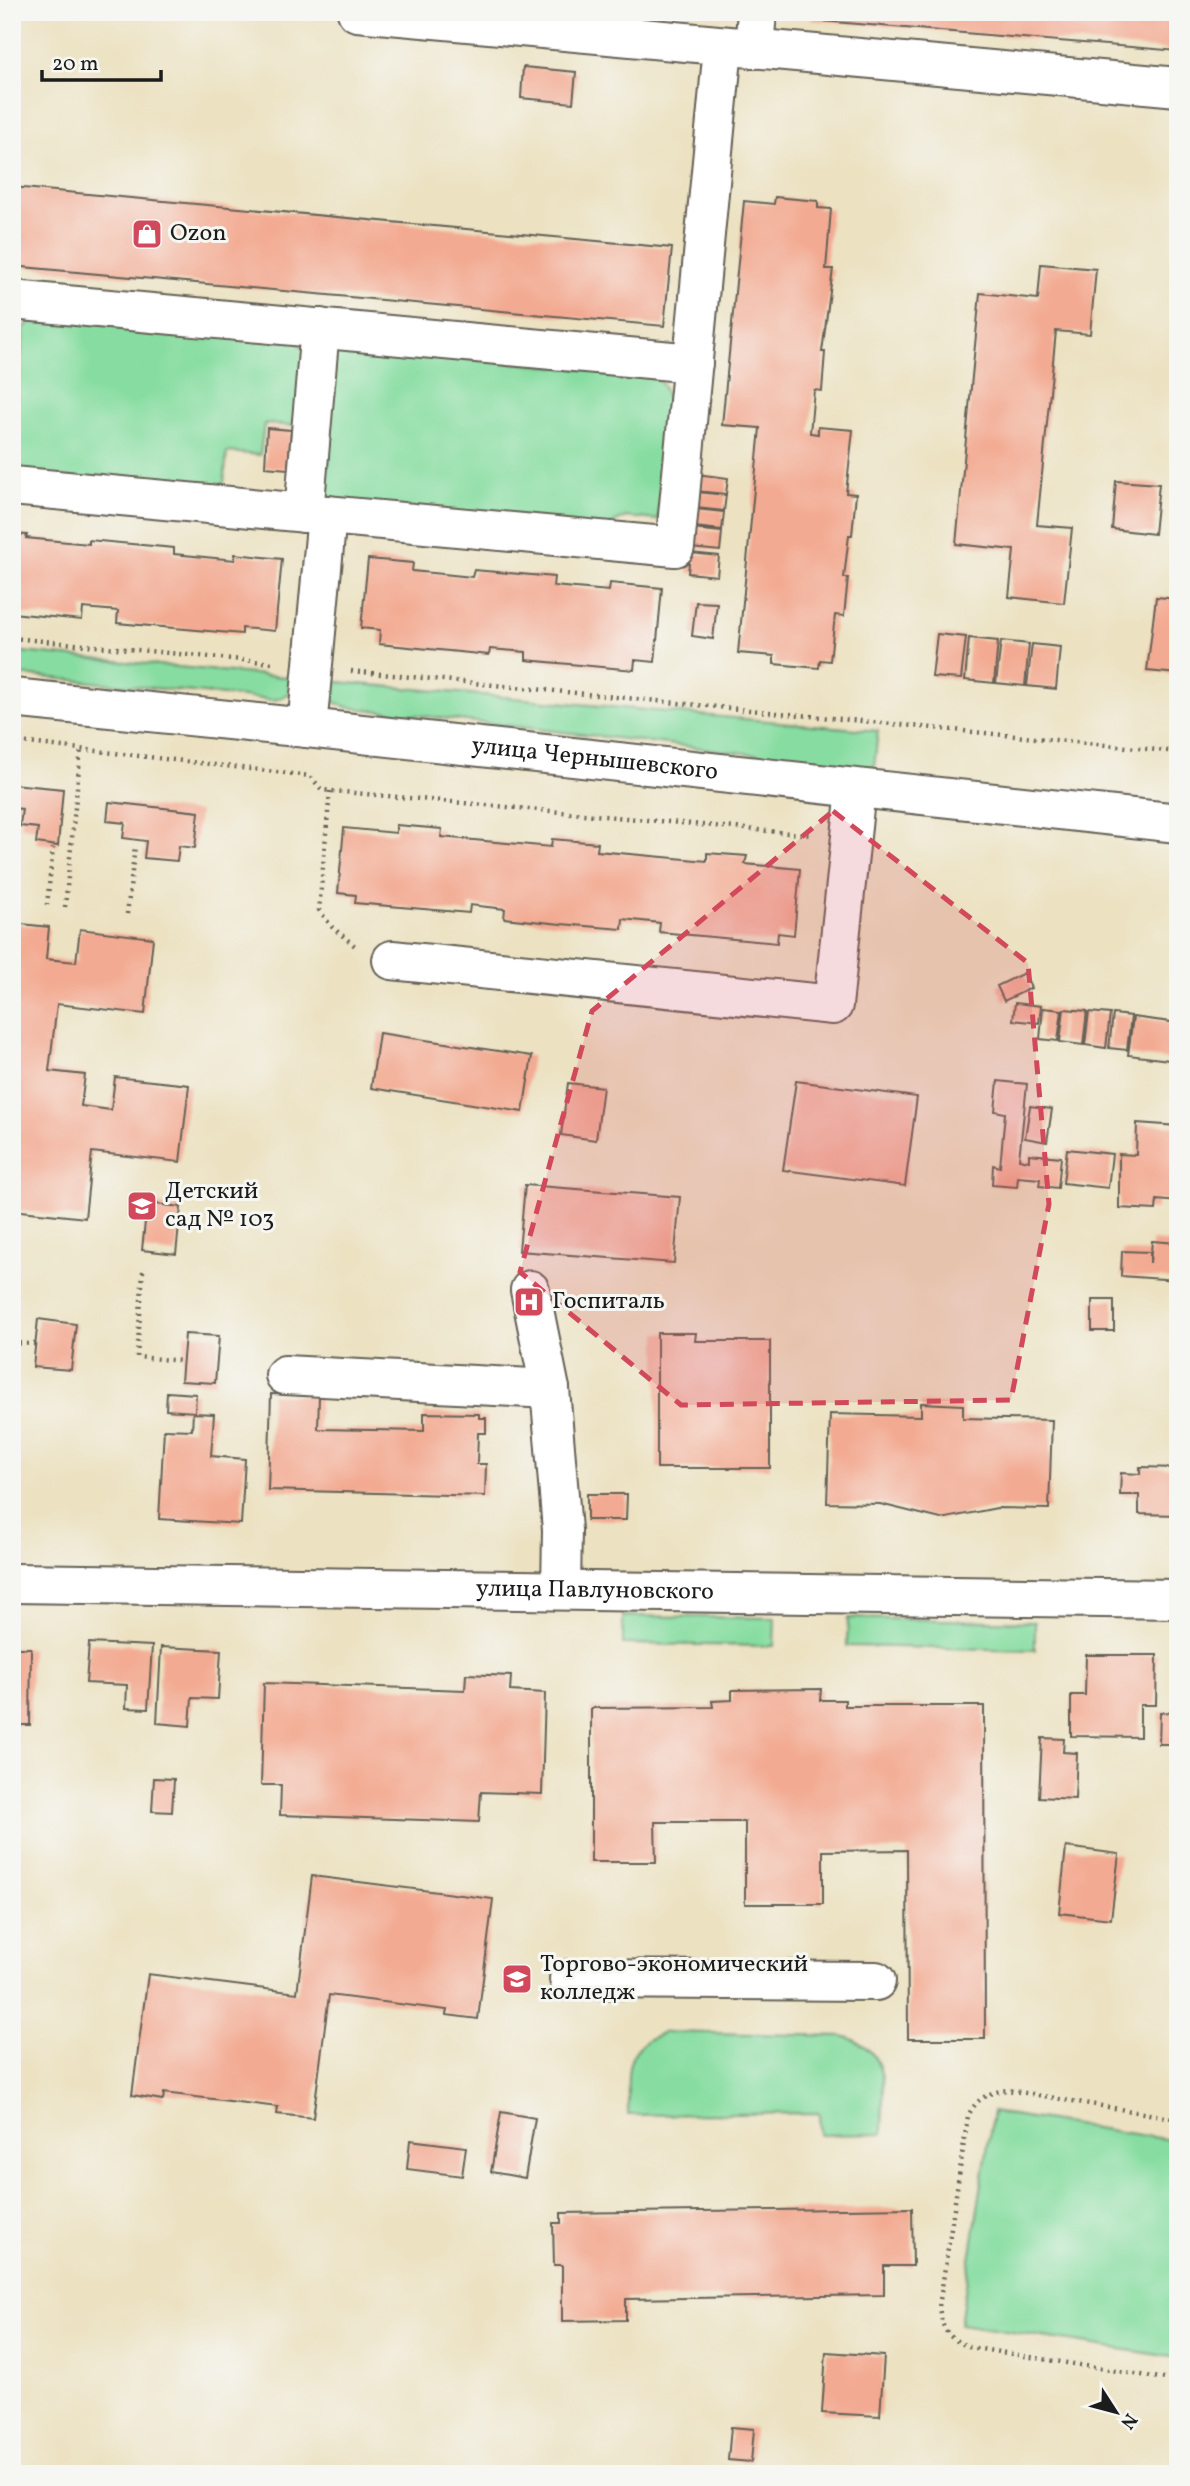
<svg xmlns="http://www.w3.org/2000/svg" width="1190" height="2486" font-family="Vollkorn,serif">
<rect width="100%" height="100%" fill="#f6f6f2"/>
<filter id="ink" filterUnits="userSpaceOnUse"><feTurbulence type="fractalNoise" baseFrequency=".0143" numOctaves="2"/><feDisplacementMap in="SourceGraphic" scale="14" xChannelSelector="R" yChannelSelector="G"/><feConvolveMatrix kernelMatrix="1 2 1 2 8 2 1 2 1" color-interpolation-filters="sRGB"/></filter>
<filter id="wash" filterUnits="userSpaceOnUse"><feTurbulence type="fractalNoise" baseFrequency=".00686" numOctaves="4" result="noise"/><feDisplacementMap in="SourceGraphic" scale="28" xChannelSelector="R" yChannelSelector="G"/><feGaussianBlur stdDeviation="1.57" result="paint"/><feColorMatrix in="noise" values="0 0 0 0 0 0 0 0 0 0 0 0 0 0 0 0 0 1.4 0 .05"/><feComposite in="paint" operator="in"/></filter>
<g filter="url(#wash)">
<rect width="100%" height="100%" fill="#ece2c2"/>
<!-- green -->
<path fill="#87dda1" stroke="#527c5e" stroke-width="2" d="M37,316L297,341L306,353L299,426L264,424L260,455L227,452L223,492L21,473L12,465V446L24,328Z
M341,347L649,375L662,384L669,401L658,520L626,517L602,529L315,503L329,357Z
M12,651L294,678C293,693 286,697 273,700L12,674Z
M327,681L878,731L874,768L346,707L332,701L327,690Z
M623,1616L775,1618L774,1646L623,1644Z
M848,1618L1035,1622V1650L847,1646Z
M665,2032L842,2036C893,2049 882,2092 882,2134L820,2135L819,2113L628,2115C629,2075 619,2048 665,2032Z
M993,2112L1178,2141V2358L960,2324Z"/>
<g id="blocks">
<!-- building -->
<path fill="#f3aa92" d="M812,12H1178V51L811,20Z
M523,67L576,72L573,103L521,98Z
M12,187L672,248L664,326L12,266Z
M775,197L818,201V208L831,209L826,269H833L822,352H825L822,391L814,390L810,433L818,434V427L853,430L846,493L856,494L852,535H849L844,578H848L844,616L835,615L830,661L820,660L819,668L774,664V656L738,653L760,428L722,425L744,201L774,204Z
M1041,264L1096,269L1090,334L1056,331L1037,525L1072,528L1064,603L1009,597L1014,550L956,544L980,293L1038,299Z
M267,428L291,430L288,469L265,467Z
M696,474L728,478L726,494L695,491Z
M1116,481L1159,484L1154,534L1112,529Z
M697,492L726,495L724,511L696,508Z
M696,509L724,512L722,530L694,527Z
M693,529L722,532L720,551L691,548Z
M12,534L27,535L26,538L89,544V540L174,548V554L235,560V554L282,559L275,631L242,628V634L117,623L118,611L83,608L82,620L12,613Z
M690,553L719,556L717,576L688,573Z
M368,559L413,563L412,571L443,574L472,577L474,570L554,577L553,586L609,591L610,583L662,588L655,662L635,660L634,670L526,660V652L490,649L489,655L379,644L380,630L361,628Z
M1156,597L1178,599V674L1147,671Z
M696,602L717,603L713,639L692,636Z
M937,634L966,637L961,679L932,677Z
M969,638L998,641L994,683L965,680Z
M1001,641L1029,644L1025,686L996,683Z
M1032,644L1060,647L1056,689L1027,686Z
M12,784L63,789L58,846L36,843L38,828L20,826L22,809L12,808Z
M109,802L199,812L195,848L179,846L177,861L144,858L146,841L123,838L125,823L107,821Z
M396,825L442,829L441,837L551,847L552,839L598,843L597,851L707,861V853L747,856L745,864L800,869L794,935L778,933L777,943L659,932L660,923L623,919L622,929L561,924L504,918L505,909L470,905L469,913L355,903L356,895L338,893L344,828L396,833Z
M12,923L49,927L46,959L76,962L80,929L153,938L145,1014L57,1004L49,1071L85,1075L81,1106L111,1110L115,1077L189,1085L180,1162L92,1152L85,1218L12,1210L16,1180H12Z
M1024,973L1031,988L1004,1001L997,986Z
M1015,1003L1041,1006L1039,1023L1013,1020Z
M1043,1008L1062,1010L1058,1041L1040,1039Z
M1064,1009L1087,1011L1083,1045L1060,1042Z
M1089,1012L1110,1014L1106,1048L1085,1045Z
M1113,1014L1131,1016L1127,1050L1109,1048Z
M1133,1017L1178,1023V1061L1128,1055Z
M379,1033L532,1056L523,1112L371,1088Z
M796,1081L917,1097L905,1186L783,1170Z
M998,1081L1027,1084L1019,1159L1029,1161V1154L1061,1157L1058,1188L1039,1186L1040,1179L1018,1177L1017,1187L992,1185L993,1165L1000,1167L1005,1113L995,1111Z
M568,1083L603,1087L596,1140L561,1135Z
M1030,1106L1052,1109L1047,1142L1025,1138Z
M1137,1123L1178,1126V1202L1157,1200L1156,1210L1119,1208V1154L1136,1155Z
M1067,1149L1112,1154L1108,1188L1063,1183Z
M525,1185L680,1197L674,1263L519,1251Z
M147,1203L181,1207L176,1254L142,1250Z
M1152,1241L1178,1243L1177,1280L1121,1276L1122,1251L1150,1252V1263Z
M1092,1300H1114V1331H1092Z
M38,1319L76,1324L71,1370L33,1367Z
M657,1333H696L695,1341H770V1468H657Z
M185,1334L219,1336L215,1383L181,1381Z
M167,1392L196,1394L195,1412L166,1410Z
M271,1394L319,1396L318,1429L424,1431V1413L479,1414V1418H486V1433H478L477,1464H486L485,1496L268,1490Z
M921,1403L963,1405V1418L1052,1420L1049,1509L997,1508L941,1519L880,1504L827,1503L830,1414L921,1416Z
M193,1413L214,1414L211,1456L245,1459L241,1524L159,1519L164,1429L192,1430Z
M1140,1467L1178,1468V1515L1139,1514V1495H1120L1121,1473L1140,1474Z
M587,1494H627L626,1520H587Z
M89,1643L152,1646L148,1709L126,1708L127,1685L86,1683Z
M161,1647L221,1650L218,1699L192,1698L190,1726L157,1723Z
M12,1648H31L30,1725H12Z
M1086,1655H1157L1156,1705H1140V1737L1071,1736V1695H1085Z
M466,1674L511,1676L510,1691L545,1693L542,1794L481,1792L479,1822L280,1815L281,1785H261L264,1683L465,1690Z
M821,1689L820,1700H845V1706H984L985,2039H908L907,1850L823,1851V1904H745V1822H655L656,1862H591V1708L713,1707L712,1701L732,1700V1690Z
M1160,1712L1178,1713V1765H1171V1744H1159Z
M1042,1738L1064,1739L1063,1752L1077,1753L1075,1799L1039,1797Z
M154,1778L174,1779L172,1812L152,1811Z
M1066,1847L1119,1854L1111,1919L1059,1913Z
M312,1876L493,1899L478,2019L446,2015L447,2010L329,1995L313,2118L277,2114L278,2107L164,2093L163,2100L132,2095L148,1974L297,1993Z
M501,2112L535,2118L525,2178L491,2172Z
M410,2140L466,2147L462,2176L407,2169Z
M912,2208L913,2266H884V2295L626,2299V2320L562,2321V2265H554L553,2223H561V2213Z
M826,2352L884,2356L880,2416L822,2413Z
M731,2427L754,2429L751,2462L728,2460Z"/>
</g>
</g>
<g filter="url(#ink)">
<use href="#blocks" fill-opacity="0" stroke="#656156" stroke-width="2"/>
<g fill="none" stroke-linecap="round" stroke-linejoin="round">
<!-- minor casing -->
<g stroke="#656156" stroke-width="42">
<g id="minor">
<path d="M357,12L1178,87"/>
<path d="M754,49L757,12"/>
<path d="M12,300L693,363"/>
<path d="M12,486L675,547L723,47"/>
<path d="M304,513L320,328"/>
<path id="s1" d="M12,698L307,728L1178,823"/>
<path d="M307,728L327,515"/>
<path d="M392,960L833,1005L856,789"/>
<path d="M530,1290L550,1389L562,1530L561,1589"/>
<path d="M285,1375L550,1389"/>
<path id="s2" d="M12,1583L1178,1599"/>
<path d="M569,1979L876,1981"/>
</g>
</g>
<!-- path -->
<path stroke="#656156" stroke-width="4.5" stroke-dasharray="2 5" stroke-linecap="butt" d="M12,638L273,663
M351,671L1178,752
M12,741L310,776L322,790L811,835
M330,791L319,910L332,927L355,946
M47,905L53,848
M65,907L81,748
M127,914L135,846
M143,1271L137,1357L183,1361
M12,1343L35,1344
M1178,2119L1008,2090C988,2092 977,2098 968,2116L939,2307C943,2332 947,2337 969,2347L1178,2381"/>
<!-- minor -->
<use href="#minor" stroke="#fff" stroke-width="38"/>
</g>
</g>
<!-- marked area -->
<path fill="#d1495b" fill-opacity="0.2" stroke="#d1495b" stroke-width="5" stroke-dasharray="14 9" stroke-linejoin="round" d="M833,811L1028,963L1049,1204L1011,1400L681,1405L520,1272L592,1011Z"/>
<!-- icons -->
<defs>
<g id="shop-square" transform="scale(1.575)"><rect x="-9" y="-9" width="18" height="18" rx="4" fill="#d1495b" stroke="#f6f6f2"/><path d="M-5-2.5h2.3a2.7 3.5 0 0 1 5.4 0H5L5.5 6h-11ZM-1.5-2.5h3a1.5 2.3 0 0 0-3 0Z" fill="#fff"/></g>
<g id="school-square" transform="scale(1.575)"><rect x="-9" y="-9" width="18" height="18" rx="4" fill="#d1495b" stroke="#f6f6f2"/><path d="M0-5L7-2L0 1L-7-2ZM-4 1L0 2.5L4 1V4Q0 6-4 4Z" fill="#fff"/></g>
<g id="hospital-square" transform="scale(1.575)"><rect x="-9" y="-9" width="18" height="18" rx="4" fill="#d1495b" stroke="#f6f6f2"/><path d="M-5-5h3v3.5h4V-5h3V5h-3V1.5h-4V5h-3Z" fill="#fff"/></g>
<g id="university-square" transform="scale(1.575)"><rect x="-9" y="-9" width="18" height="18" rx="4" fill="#d1495b" stroke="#f6f6f2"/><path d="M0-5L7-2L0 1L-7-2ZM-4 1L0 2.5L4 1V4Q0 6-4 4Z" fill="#fff"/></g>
</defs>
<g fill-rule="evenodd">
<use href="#shop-square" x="147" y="234"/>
<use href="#school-square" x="142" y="1206"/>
<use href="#hospital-square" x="529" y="1302"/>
<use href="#university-square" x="517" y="1979"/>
</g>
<g text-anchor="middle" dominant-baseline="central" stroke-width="6" stroke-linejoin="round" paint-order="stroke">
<!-- poi labels -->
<g font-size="24" fill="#1c1c1c" stroke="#f6f6f2" text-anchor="start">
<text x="170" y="234">Ozon</text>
<text x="165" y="1192">Детский<tspan x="165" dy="28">сад № 103</tspan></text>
<text x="552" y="1302">Госпиталь</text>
<text x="540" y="1965">Торгово-экономический<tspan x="540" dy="28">колледж</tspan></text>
</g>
<!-- street labels -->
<g font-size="24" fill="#1c1c1c" stroke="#f6f6f2">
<text stroke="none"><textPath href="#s1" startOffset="586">улица Чернышевского</textPath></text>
<text stroke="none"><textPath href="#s2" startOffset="583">улица Павлуновского</textPath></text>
</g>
</g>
<!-- margin -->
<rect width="1190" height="2486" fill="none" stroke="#f6f6f2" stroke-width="42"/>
<!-- north arrow -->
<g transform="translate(1116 2412) rotate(126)" stroke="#f6f6f2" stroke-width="5" paint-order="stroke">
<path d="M0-5L12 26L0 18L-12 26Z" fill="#1c1c1c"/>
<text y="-10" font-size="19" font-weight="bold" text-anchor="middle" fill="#1c1c1c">N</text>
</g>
<!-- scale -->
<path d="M42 70v10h119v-10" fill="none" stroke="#1c1c1c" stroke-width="3.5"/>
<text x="52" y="70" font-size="21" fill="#1c1c1c" stroke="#f6f6f2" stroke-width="5" paint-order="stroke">20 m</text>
</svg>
